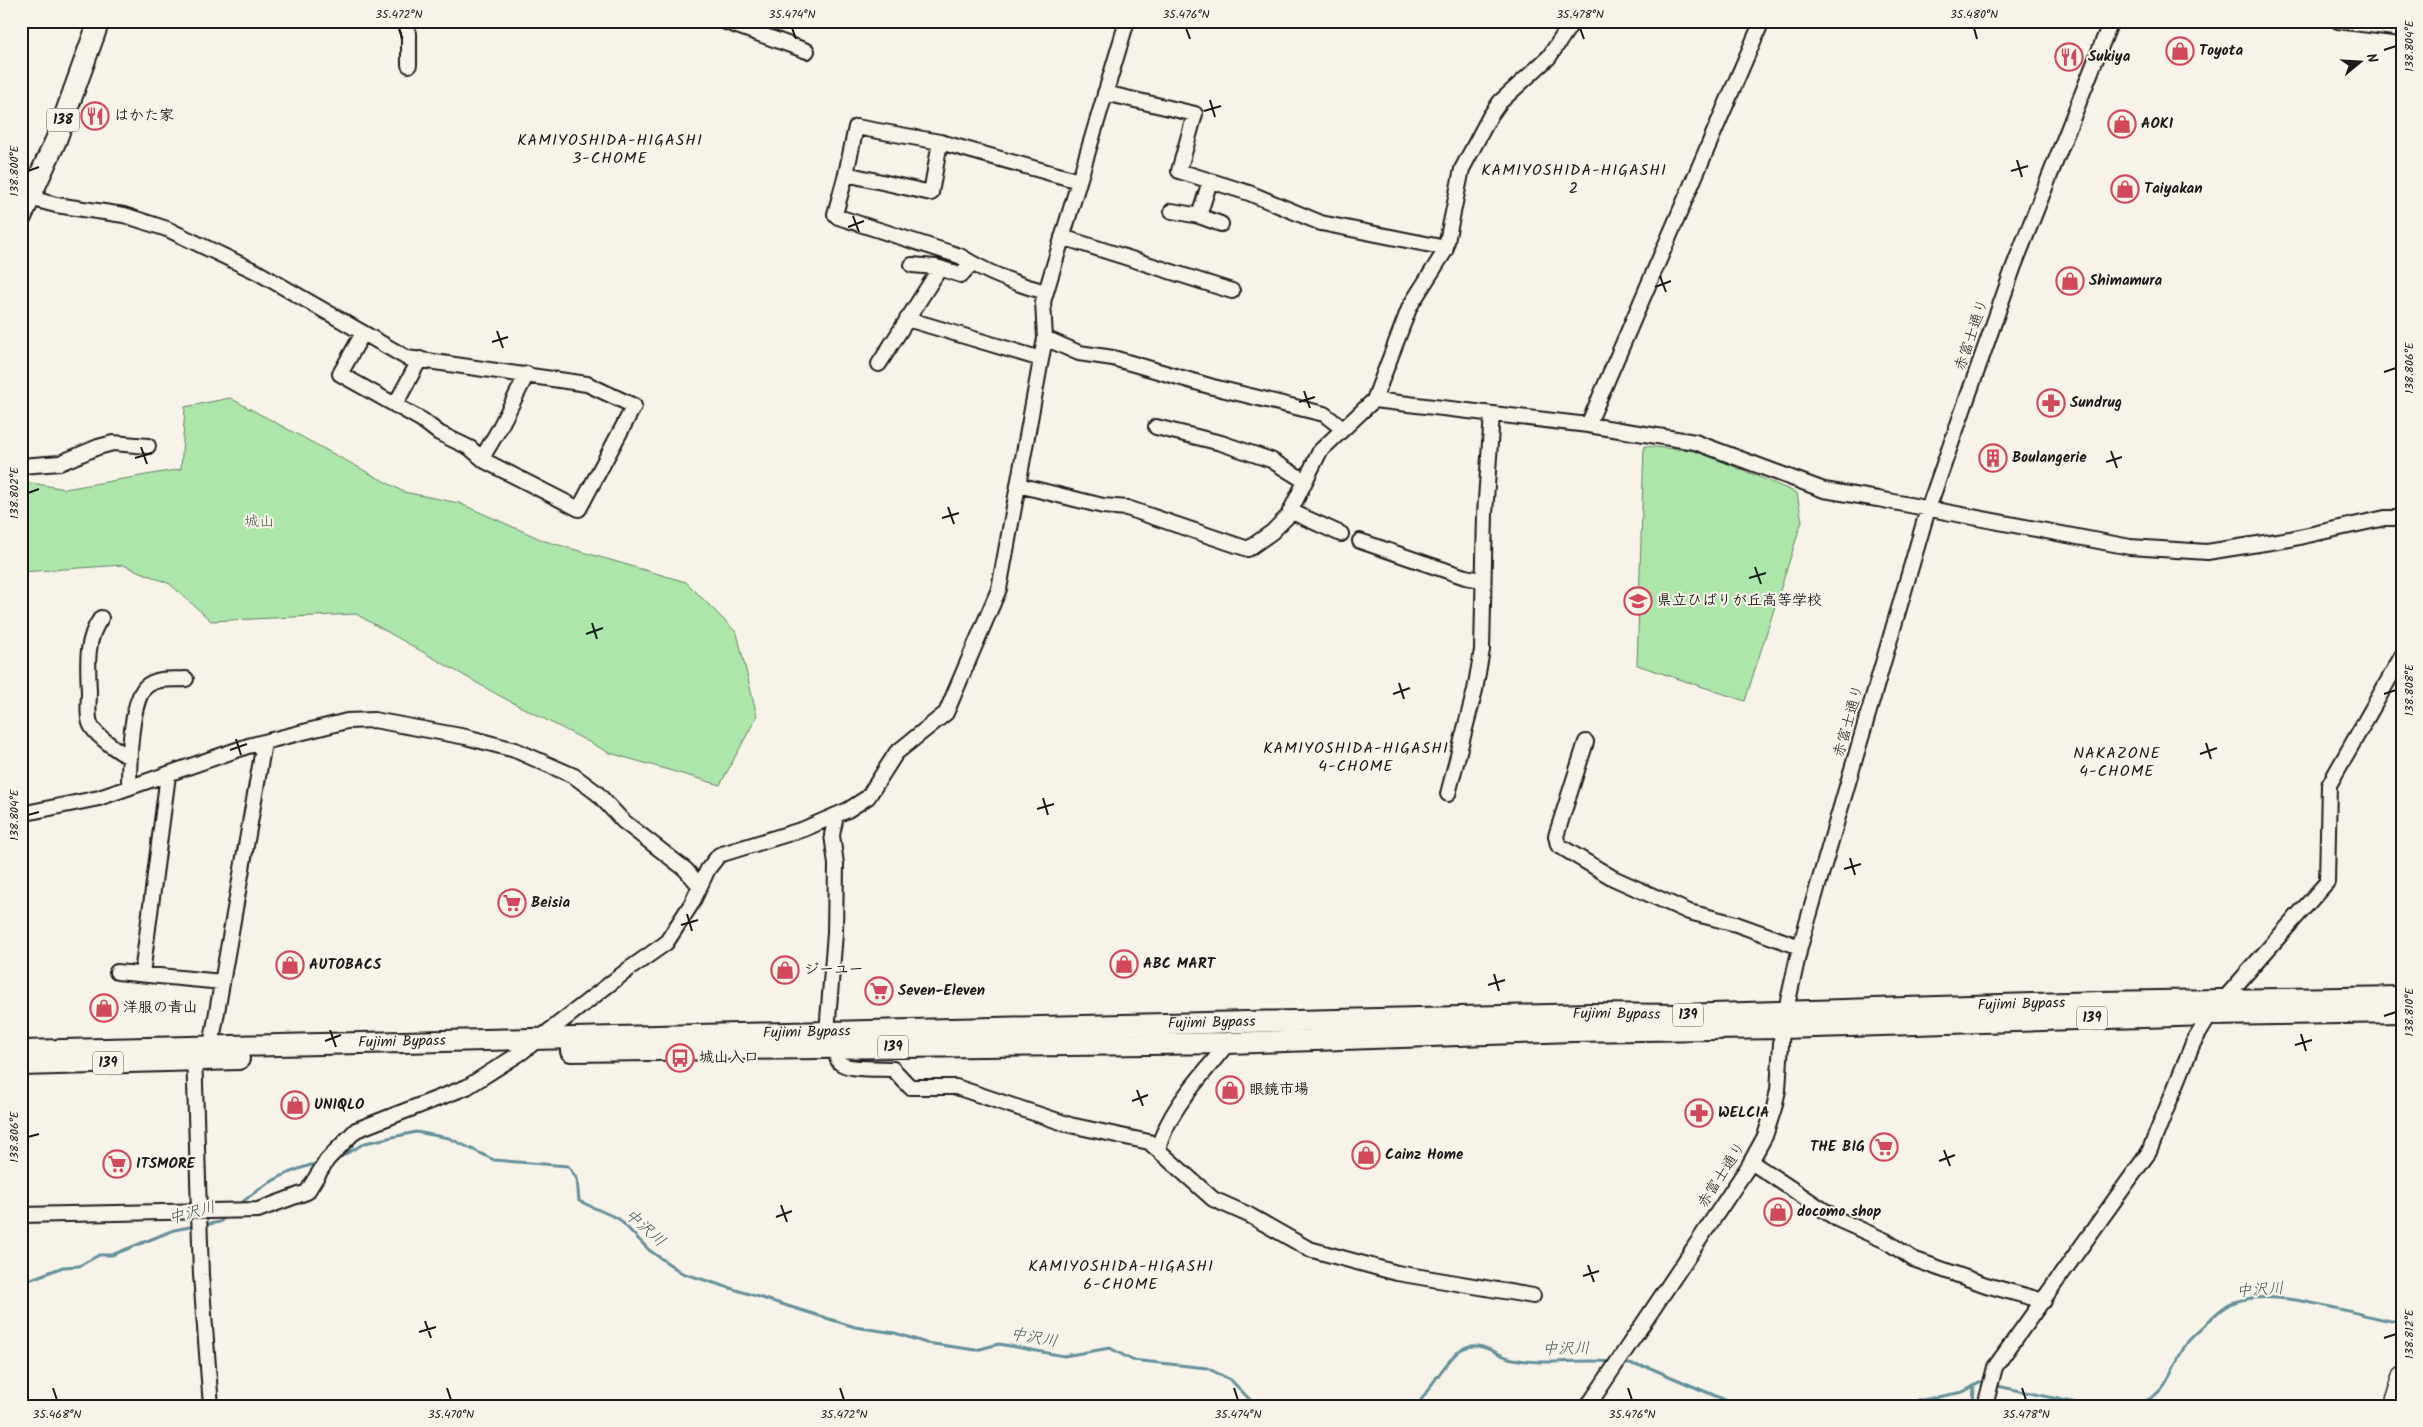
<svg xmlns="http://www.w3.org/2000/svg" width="2423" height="1427" font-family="Kalam,'Klee One',sans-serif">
<rect width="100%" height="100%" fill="#f7f3e8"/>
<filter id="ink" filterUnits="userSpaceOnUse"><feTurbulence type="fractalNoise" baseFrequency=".02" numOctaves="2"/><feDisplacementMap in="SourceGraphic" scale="10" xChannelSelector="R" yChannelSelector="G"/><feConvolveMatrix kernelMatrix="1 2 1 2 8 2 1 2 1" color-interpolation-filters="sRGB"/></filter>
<g filter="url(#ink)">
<!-- green -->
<path fill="#ace6ab" stroke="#648164" d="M230,398L404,492L459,503L545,541L686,582L737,633L757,716L720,785L610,753L500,696L356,614L211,621L170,584L123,565L21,572V481L65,489L181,469L185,407Z
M1644,446L1697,451L1797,493L1802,521L1745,701L1637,665Z"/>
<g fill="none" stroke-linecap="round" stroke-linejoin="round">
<!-- stream -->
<path stroke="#62909b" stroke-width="3" d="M335,1160L365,1143L416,1132L449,1138L494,1160L568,1166L577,1179L579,1201L619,1219L649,1250L682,1273L855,1327L895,1333L926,1343L976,1350L999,1344L1064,1356L1110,1348L1132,1360L1207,1368L1231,1380L1254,1404L1259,1406
M238,1206C261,1185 289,1170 319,1163
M204,1225L220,1222L227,1215
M21,1283L63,1267L79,1266L99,1255H112L174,1230L195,1226
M1621,1363L1648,1367L1739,1406
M1993,1385L2090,1406
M1417,1406C1426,1393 1450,1355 1462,1349C1480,1339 1495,1355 1513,1359C1545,1366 1579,1358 1612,1362
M1805,1406L1842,1401L1892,1406L1963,1392L1981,1382L1987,1384
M1973,1406L1974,1387
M2135,1406C2172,1392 2168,1371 2187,1343C2191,1337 2198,1332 2203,1327C2211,1319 2221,1307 2232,1303C2275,1285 2356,1316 2402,1323"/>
<!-- minor casing -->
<g stroke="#1c1c1c" stroke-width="18">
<path id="minor" d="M404,21L409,34V65
M723,21L807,51
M2338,21L2402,29
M1105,93L1195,114L1179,171L1249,193L1321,223L1446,248
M940,142L931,193L846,174L856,127L940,142L1079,181
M846,174L835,214L838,217L960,256C987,273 1015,284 1046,292
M22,196L56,205L124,215L167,229L257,272L407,358L587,384L634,406L579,509L485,461L470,448L439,433L422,420L340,374L363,333
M1172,211L1199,216L1221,224
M1199,216L1210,181
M1062,237L1232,291
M912,265L936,267L961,275L971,264
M907,319L1041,359
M1045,338L1079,353L1113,358L1213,387L1324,414L1343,429
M879,364L940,268
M1374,400L1588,425L1695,442L1824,490L1878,499L2130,547L2207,552L2290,539L2385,518H2402
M395,405L420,359
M1588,425L1762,21
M1156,427L1221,443L1271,460L1305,481
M482,458L498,431L527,374
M21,466L60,463L98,447L113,443L148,446
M1018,485L1103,506L1127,508L1248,549L1272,532L1288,516L1320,451L1374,400L1410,306L1445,251L1462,169L1490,116L1500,102L1549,57L1573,21
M1290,511L1341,534
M1360,541L1465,577L1482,580
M101,618C85,640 88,666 89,692C89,702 87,714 90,723C93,734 120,753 130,757
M1586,742L1556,836L1558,845L1613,878L1689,912L1736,924L1800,947
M129,787C129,765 130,696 148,685C160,677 173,680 186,679
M1448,794L1475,690L1482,650L1485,514L1492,414
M21,814L99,798L248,746L347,721L374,720L466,737L515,750L574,776L597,793L623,821L685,869L700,886
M117,972L222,982
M142,974L168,775
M827,1032L835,933L836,864L832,835L836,816
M211,1046L264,743
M838,1048C837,1051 836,1057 838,1060C842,1071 882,1068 893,1069L910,1087H956L1070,1125L1149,1142L1213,1199L1249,1215L1309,1249L1397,1273L1533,1296
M194,1052L201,1275L211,1406
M1158,1149C1169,1108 1202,1076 1228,1043
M1751,1162L1837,1219L1886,1241L1913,1259L1986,1285L2044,1301
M21,1215L258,1210L307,1192L327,1160L356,1130L467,1087L522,1052L629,969L666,943L692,903L708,869L719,855L804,829L848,810L868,797L896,753L946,713L999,589L1045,338L1043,302L1127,21
M1588,1406L1748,1167L1765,1136L1774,1108L1778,1090L1782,1028L1800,947L1928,509L2014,266L2111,21
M1985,1406L1995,1367L2149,1152L2193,1043L2210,1015L2327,882L2329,785L2402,656"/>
</g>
<!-- major casing -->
<g stroke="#1c1c1c" stroke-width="21">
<path id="major" d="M2393,1406L2402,1377"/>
</g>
<!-- highway casing -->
<g stroke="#1c1c1c" stroke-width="24">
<g id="highway">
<path d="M21,217L56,140L99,21"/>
<path id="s1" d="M21,1051L1590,1014L1680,1015L2100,1002L2402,997"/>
<path d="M571,1051L1228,1043L1572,1031L1782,1028L2210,1015L2402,1012"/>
<path d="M21,1065L239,1059"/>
</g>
</g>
<!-- minor -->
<use href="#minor" stroke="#f7f3e8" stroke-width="14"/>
<!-- major -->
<use href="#major" stroke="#f7f3e8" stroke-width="18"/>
<!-- highway -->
<use href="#highway" stroke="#f7f3e8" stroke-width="20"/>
</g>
</g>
<!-- ticks -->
<path fill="none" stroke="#1c1c1c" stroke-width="2" d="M399,28L402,39M792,28L796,39M1186,28L1190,39M1580,28L1584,39M1974,28L1977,39M2384,50L2396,46M1210,100L1215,117M1204,111L1221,106M2017,160L2022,177M28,171L39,167M2011,171L2028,166M853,216L859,232M848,227L864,221M1660,276L1666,292M1655,287L1671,281M497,331L503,348M492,342L508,337M2384,372L2396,368M1304,391L1310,408M1299,402L1315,397M141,447L147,464M2111,451L2117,468M135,458L152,453M2106,462L2122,457M28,493L39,489M948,507L954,524M942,518L959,513M1755,567L1761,584M1749,578L1766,573M592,623L597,639M586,634L603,628M1399,683L1404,699M1393,694L1410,688M2384,694L2396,690M236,739L241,755M2206,743L2211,759M230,750L247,744M2200,754L2217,748M1043,798L1048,815M1037,809L1054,804M28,815L39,812M1850,858L1855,875M1844,869L1861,864M687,914L692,931M681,925L698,920M1494,974L1499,991M1488,985L1505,980M2384,1016L2396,1012M330,1030L336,1047M2301,1034L2306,1051M325,1041L341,1035M2295,1045L2312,1040M1137,1090L1143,1106M1132,1101L1148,1095M28,1137L39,1134M1944,1150L1950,1166M1939,1161L1955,1155M781,1205L787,1222M776,1217L792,1211M1588,1265L1594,1282M1583,1276L1599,1271M425,1321L431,1338M419,1332L436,1327M2384,1338L2396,1334M53,1388L57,1400M447,1388L451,1400M840,1388L844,1400M1234,1388L1238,1400M1628,1388L1632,1400M2022,1388L2026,1400"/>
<!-- icons -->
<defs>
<g id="shop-ring" transform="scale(1.4375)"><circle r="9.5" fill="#f7f3e8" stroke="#d1495b" stroke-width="1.5"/><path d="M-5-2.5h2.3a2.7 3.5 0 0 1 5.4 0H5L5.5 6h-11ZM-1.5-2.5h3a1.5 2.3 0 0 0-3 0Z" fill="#d1495b"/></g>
<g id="restaurant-ring" transform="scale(1.4375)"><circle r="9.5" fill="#f7f3e8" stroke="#d1495b" stroke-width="1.5"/><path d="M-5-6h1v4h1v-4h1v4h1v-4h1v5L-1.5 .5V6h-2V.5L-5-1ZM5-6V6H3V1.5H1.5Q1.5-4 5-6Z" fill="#d1495b"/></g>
<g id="pharmacy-ring" transform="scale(1.4375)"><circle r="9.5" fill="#f7f3e8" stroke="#d1495b" stroke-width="1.5"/><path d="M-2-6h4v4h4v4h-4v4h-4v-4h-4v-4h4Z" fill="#d1495b"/></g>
<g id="building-ring" transform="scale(1.4375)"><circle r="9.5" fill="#f7f3e8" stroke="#d1495b" stroke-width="1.5"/><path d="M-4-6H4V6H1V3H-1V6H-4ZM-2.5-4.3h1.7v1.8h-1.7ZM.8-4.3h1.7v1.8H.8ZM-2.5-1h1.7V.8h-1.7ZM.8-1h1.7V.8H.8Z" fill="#d1495b"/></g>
<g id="school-ring" transform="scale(1.4375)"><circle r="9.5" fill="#f7f3e8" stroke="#d1495b" stroke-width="1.5"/><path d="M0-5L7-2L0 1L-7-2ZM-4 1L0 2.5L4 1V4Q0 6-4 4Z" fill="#d1495b"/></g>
<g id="supermarket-ring" transform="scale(1.4375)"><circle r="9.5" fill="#f7f3e8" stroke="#d1495b" stroke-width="1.5"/><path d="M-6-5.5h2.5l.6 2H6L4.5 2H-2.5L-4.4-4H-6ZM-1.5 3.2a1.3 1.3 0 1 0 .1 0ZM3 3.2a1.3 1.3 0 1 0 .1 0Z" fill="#d1495b"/></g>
<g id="bus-ring" transform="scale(1.4375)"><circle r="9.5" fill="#f7f3e8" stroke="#d1495b" stroke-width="1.5"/><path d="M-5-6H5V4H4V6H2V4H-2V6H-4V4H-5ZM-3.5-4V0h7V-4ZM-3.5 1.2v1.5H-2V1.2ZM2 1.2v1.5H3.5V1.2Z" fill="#d1495b"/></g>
</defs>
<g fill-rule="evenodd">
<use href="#shop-ring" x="2180" y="51"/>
<use href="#restaurant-ring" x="2069" y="57"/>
<use href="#restaurant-ring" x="95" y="116"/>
<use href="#shop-ring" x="2122" y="124"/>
<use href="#shop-ring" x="2125" y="189"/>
<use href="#shop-ring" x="2070" y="281"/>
<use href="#pharmacy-ring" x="2051" y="403"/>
<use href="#building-ring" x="1993" y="458"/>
<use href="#school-ring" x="1638" y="601"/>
<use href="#supermarket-ring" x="512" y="903"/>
<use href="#shop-ring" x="1124" y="964"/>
<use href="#shop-ring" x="290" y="965"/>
<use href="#shop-ring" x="785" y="970"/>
<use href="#supermarket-ring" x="879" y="991"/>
<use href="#shop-ring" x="104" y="1008"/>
<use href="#bus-ring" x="680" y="1058"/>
<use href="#shop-ring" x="1230" y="1090"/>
<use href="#shop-ring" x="295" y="1105"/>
<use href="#pharmacy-ring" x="1699" y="1113"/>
<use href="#supermarket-ring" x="1884" y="1147"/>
<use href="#shop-ring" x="1366" y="1155"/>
<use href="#supermarket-ring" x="117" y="1164"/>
<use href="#shop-ring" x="1778" y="1212"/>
</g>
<g text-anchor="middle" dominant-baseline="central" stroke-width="4" stroke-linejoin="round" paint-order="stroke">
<!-- shield labels -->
<g fill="#f7f3e8" stroke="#5e5c59" stroke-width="1">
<rect x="47" y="108.5" width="32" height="23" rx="4"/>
<rect x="1673" y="1003.5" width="30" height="23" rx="4"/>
<rect x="2077" y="1006.5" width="30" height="23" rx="4"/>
<rect x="878" y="1035.5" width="30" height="23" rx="4"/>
<rect x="93" y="1051.5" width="30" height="23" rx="4"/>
</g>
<g font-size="14" font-weight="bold" fill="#1c1c1c">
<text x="63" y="120">138</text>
<text x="1688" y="1015">139</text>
<text x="2092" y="1018">139</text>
<text x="893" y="1047">139</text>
<text x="108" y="1063">139</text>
</g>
<!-- poi labels -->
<g font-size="15" font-weight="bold" fill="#1c1c1c" stroke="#f7f3e8" text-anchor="start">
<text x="2199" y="51">Toyota</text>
<text x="2088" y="57">Sukiya</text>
<text x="114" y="116">はかた家</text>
<text x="2141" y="124">AOKI</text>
<text x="2144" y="189">Taiyakan</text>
<text x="2089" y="281">Shimamura</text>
<text x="2070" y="403">Sundrug</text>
<text x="2012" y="458">Boulangerie</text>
<text x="1657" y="601">県立ひばりが丘高等学校</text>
<text x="531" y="903">Beisia</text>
<text x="1143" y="964">ABC MART</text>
<text x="309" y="965">AUTOBACS</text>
<text x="804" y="970">ジーユー</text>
<text x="898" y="991">Seven-Eleven</text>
<text x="123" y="1008">洋服の青山</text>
<text x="699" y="1058">城山入口</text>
<text x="1249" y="1090">眼鏡市場</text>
<text x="314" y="1105">UNIQLO</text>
<text x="1718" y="1113">WELCIA</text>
<text x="1865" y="1147" text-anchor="end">THE BIG</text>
<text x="1385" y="1155">Cainz Home</text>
<text x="136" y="1164">ITSMORE</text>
<text x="1797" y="1212">docomo shop</text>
</g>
<!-- street labels -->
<g font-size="15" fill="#1c1c1c" stroke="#f7f3e8">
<text transform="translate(1972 335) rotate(-71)">赤富士通り</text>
<text transform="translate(1849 721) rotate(-74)">赤富士通り</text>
<text stroke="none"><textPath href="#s1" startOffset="2001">Fujimi Bypass</textPath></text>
<text stroke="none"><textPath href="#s1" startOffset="1596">Fujimi Bypass</textPath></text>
<text stroke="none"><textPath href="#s1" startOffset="1191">Fujimi Bypass</textPath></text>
<text stroke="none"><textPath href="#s1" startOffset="786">Fujimi Bypass</textPath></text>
<text stroke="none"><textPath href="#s1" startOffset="381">Fujimi Bypass</textPath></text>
<text transform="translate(1722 1175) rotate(-57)">赤富士通り</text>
</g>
<!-- park labels -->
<g font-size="15" fill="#475947" stroke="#f7f3e8">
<text x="259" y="522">城山</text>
</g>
<!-- neighbourhood labels -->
<g font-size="16" letter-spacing="1" fill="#1c1c1c" stroke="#f7f3e8">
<text x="610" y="140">KAMIYOSHIDA-HIGASHI<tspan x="610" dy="18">3-CHOME</tspan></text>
<text x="1574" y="170">KAMIYOSHIDA-HIGASHI<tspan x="1574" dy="18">2</tspan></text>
<text x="1356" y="748">KAMIYOSHIDA-HIGASHI<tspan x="1356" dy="18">4-CHOME</tspan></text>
<text x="2117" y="753">NAKAZONE<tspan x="2117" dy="18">4-CHOME</tspan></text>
<text x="1121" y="1266">KAMIYOSHIDA-HIGASHI<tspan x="1121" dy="18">6-CHOME</tspan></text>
</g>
<!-- water labels -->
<g font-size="16" font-style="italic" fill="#3f565b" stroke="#f7f3e8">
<text transform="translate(192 1213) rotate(-15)">中沢川</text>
<text transform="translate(645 1228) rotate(41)">中沢川</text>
<text transform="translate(2260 1290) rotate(-4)">中沢川</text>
<text transform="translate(1034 1338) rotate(10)">中沢川</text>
<text transform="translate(1566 1349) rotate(-1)">中沢川</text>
</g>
</g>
<!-- margin -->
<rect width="2423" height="1427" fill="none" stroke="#f7f3e8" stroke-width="55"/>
<!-- north arrow -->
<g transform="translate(2360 62) rotate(72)" stroke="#f7f3e8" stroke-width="4" paint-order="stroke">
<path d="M0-4L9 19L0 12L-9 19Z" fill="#1c1c1c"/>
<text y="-8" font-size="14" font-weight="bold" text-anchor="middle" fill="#1c1c1c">N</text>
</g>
<rect x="28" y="28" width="2368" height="1372" fill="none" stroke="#1c1c1c" stroke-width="2"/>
<g font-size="12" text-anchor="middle" fill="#1c1c1c">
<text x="399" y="18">35.472°N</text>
<text x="792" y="18">35.474°N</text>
<text x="1186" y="18">35.476°N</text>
<text x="1580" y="18">35.478°N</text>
<text x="1974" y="18">35.480°N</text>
<text transform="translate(2409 46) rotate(-90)" y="4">138.804°E</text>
<text transform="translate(14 171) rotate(-90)" y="4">138.800°E</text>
<text transform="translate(2409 368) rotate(-90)" y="4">138.806°E</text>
<text transform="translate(14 493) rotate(-90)" y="4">138.802°E</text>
<text transform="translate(2409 690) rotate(-90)" y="4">138.808°E</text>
<text transform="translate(14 815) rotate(-90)" y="4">138.804°E</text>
<text transform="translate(2409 1012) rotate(-90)" y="4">138.810°E</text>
<text transform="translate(14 1137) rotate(-90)" y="4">138.806°E</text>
<text transform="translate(2409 1334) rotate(-90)" y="4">138.812°E</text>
<text x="57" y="1418">35.468°N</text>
<text x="451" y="1418">35.470°N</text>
<text x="844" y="1418">35.472°N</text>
<text x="1238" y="1418">35.474°N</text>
<text x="1632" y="1418">35.476°N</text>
<text x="2026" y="1418">35.478°N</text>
</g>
</svg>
